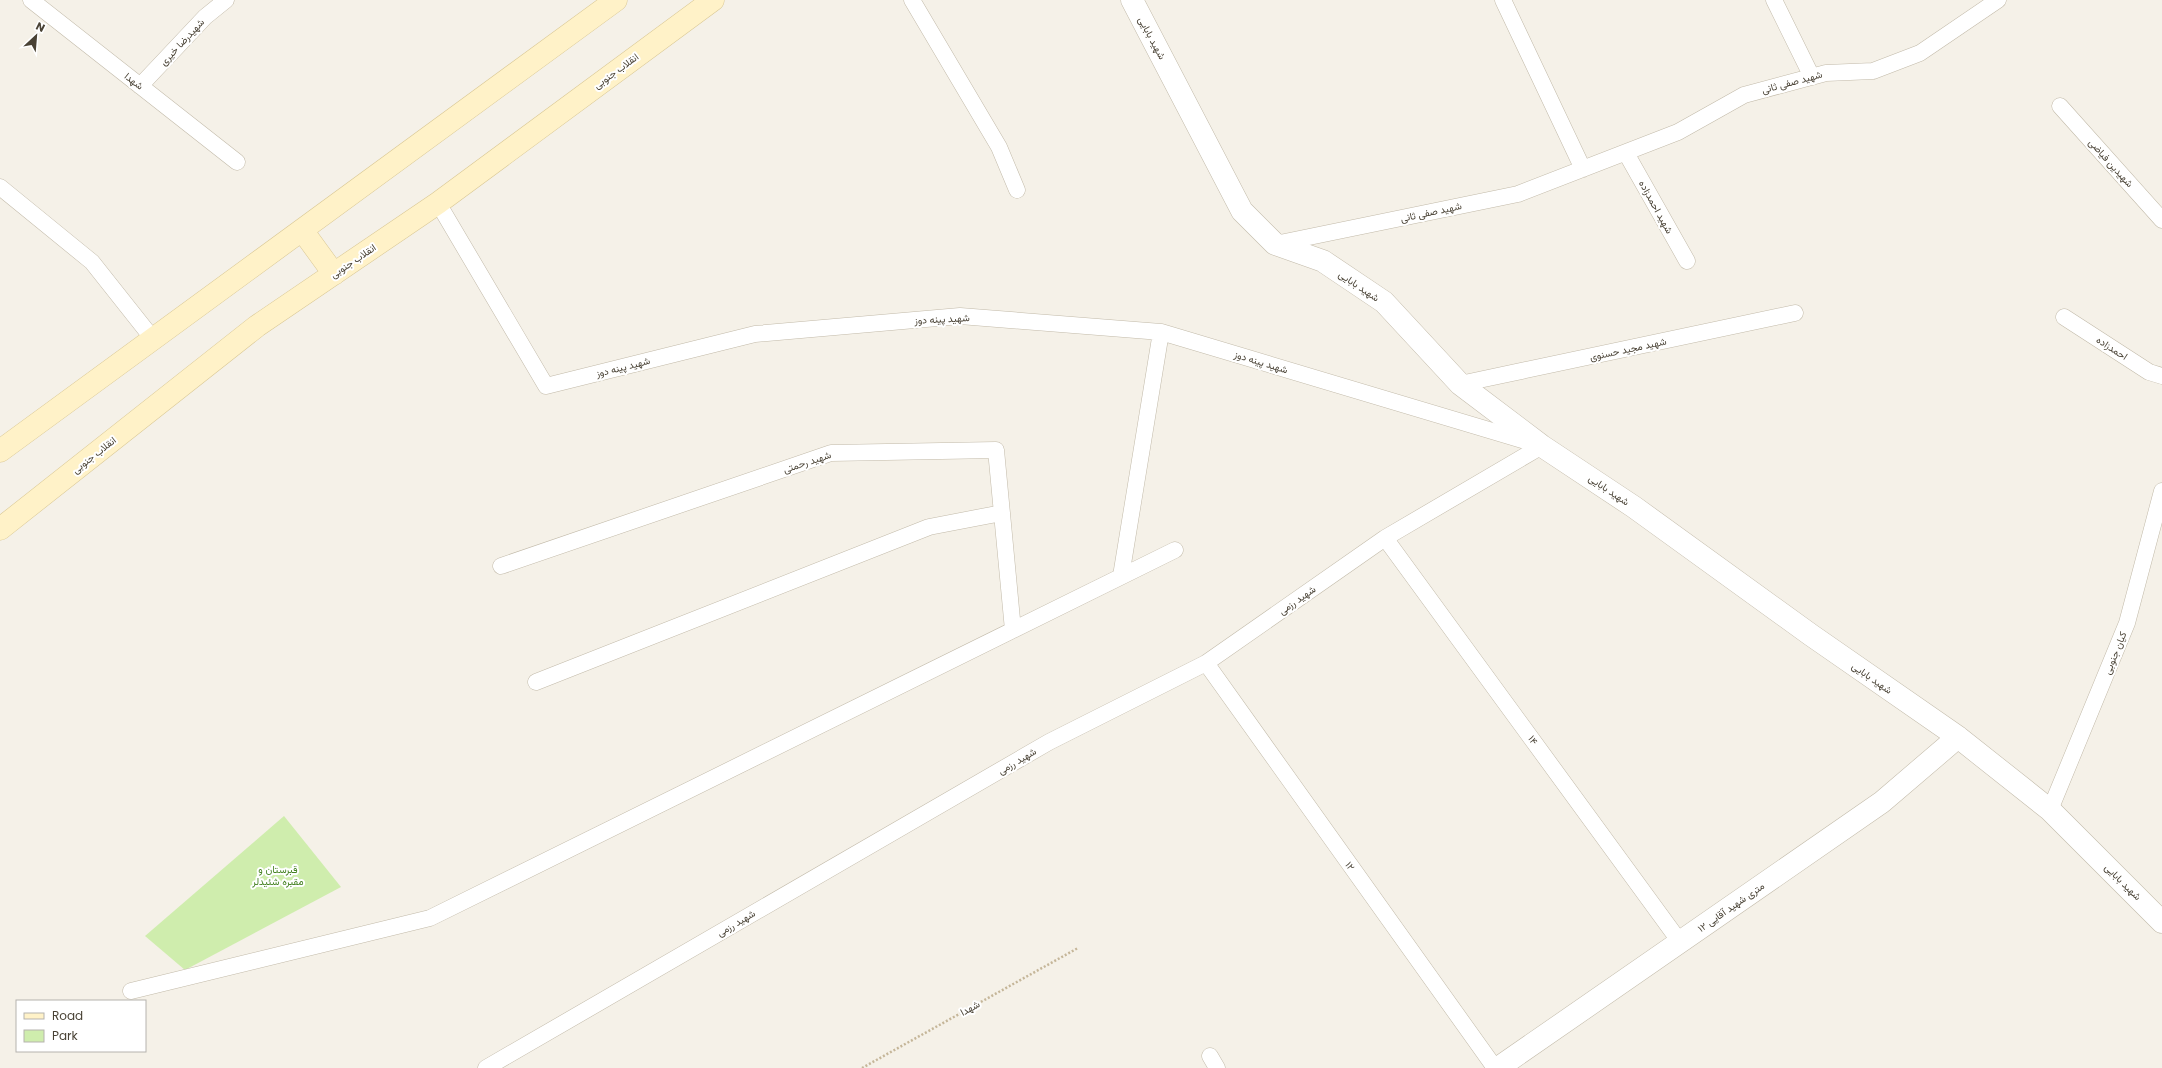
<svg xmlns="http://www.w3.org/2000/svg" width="2162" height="1068" font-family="Poppins,Vazirmatn,sans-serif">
<rect width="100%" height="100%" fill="#f5f1e8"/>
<!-- green -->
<path fill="#cfedad" d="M284,816L341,887L185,970L145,936Z"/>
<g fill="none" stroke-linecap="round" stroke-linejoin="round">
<!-- lane casing -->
<g stroke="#c2baa9" stroke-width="17">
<path id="lane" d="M31,0L237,162
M912,0L999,147L1017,190
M1503,0L1583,169
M1774,0L1812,77
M140,86L205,17L226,0
M2060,106L2162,220
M1626,153L1687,261
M0,187L92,262L153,339
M438,203L546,386L755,334L960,316L1161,332L1532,443
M1275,244L1518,194L1678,132L1744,95L1826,73L1873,71L1920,53L1998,0
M2064,317L2149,372L2162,376
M1460,384L1795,313
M1385,538L1680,942
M501,566L831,453L996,450L1013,630
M1121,576L1161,332
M1206,663L1495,1068
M536,682L929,527L1002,513
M2050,810L2127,623L2162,491
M131,991L430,918L1175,550
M1210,1056L1217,1068
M486,1068L1049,742L1206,663L1385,538L1542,446"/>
</g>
<!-- street casing -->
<g stroke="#c2baa9" stroke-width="23">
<path id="street" d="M1132,0L1242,211L1275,244L1323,261L1384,302L1460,384L1542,446L1634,507L1811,635L1958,737L2050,810L2162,922
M1498,1068L1882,802L1958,737"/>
</g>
<!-- secondary casing -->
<g stroke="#d9c793" stroke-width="23">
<path id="secondary" d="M302,230L334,274
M0,451L616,0
M0,529L257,326L438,203L713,0"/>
</g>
<!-- path -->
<path stroke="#c5b699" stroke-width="2.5" stroke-dasharray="2 2" stroke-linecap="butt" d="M862,1068L1078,948"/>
<!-- lane -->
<use href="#lane" stroke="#fff" stroke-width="16"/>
<!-- street -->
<use href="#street" stroke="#fff" stroke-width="22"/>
<!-- secondary -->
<use href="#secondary" stroke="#fff2c8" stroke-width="22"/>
</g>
<g text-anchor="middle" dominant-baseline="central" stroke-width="4" stroke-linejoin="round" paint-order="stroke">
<!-- street labels -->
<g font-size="10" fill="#494235" stroke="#fff">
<text transform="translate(1152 38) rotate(62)">شهید بابایی</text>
<text transform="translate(182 42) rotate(-47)">شهیدرضا خیری</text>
<text transform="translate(616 71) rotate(-36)">انقلاب جنوبی</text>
<text transform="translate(134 81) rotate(38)">شهدا</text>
<text transform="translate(1792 82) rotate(-15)">شهید صفی ثانی</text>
<text transform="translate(2111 163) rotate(48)">شهیدین فیاضی</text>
<text transform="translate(1656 207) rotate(61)">شهید احمدزاده</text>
<text transform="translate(1431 212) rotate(-12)">شهید صفی ثانی</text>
<text transform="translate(353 261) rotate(-34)">انقلاب جنوبی</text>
<text transform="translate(1359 286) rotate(34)">شهید بابایی</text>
<text transform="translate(942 319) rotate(-3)">شهید پینه دوز</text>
<text transform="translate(2112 348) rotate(33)">احمدزاده</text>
<text transform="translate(1628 349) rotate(-12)">شهید مجید حسنوی</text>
<text transform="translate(1261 362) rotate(17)">شهید پینه دوز</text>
<text transform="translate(623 367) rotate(-14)">شهید پینه دوز</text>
<text transform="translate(94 455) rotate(-38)">انقلاب جنوبی</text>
<text transform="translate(807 462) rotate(-18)">شهید رحمتی</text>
<text transform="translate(1609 490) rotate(34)">شهید بابایی</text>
<text transform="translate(1297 600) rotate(-35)">شهید رزمی</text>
<text transform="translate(2115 653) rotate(-68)">کیان جنوبی</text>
<text transform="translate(1872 678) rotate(35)">شهید بابایی</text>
<text transform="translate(1533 740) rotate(54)">۱۴</text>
<text transform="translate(1017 761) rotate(-30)">شهید رزمی</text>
<text transform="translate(1350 866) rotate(54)">۱۲</text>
<text transform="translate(2123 882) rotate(45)">شهید بابایی</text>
<text transform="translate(1731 907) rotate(-35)">۱۲ متری شهید آقایی</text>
<text transform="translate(736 923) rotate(-30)">شهید رزمی</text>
<text transform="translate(970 1008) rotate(-29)">شهدا</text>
</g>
<!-- park labels -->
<g font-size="10" fill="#458222" stroke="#fff">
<text x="278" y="869">قبرستان و<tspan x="278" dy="12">مقبره شئیدلر</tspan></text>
</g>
</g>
<!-- legend -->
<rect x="16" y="1000" width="130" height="52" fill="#ffffff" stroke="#b6b3ae"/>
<rect x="24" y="1013" width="20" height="6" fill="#fff2c8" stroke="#b6b3ae"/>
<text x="52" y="1020" font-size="12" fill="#494235">Road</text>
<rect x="24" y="1030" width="20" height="12" fill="#cfedad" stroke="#b6b3ae"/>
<text x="52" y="1040" font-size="12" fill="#494235">Park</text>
<!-- north arrow -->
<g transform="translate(36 36) rotate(26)" stroke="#ffffff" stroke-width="3" paint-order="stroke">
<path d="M0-3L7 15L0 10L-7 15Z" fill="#494235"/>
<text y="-6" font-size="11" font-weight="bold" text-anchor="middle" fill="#494235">N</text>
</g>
</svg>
